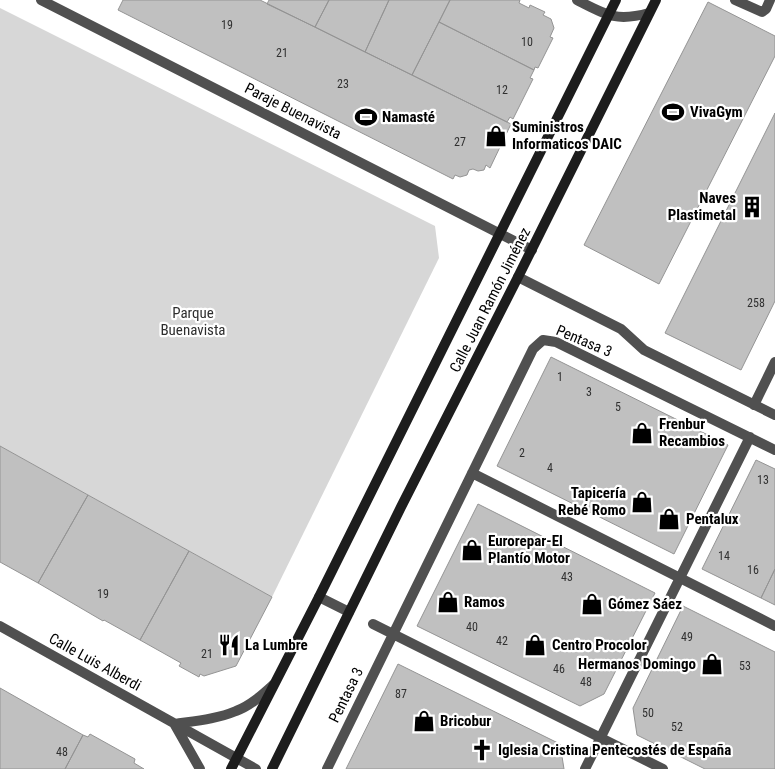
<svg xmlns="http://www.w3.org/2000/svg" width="775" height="769" font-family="'Roboto Condensed',sans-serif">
<rect width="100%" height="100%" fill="#fff"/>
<!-- green -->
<path fill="#d7d7d7" d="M0,8L435,226L439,258L272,597L0,446Z"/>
<!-- building -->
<path fill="#c0c0c0" stroke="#949494" d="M123,0H260L511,124L490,168L486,165L484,170L478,171L473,169L469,170L467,175L460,177L455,175L453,179L118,10Z
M269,0H329L315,27L267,4Z
M329,0H389L365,52L315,27Z
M389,0H450L412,75L365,52Z
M450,0H520L519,3L529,8L530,5L545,12L543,15L551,19L554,28L550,37L553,38L538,68L535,67L534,70L439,22Z
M708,2L775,36V56L659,284L584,245Z
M439,22L534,70L530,78L533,79L513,119L510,117L507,122L412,75Z
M775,113V301L741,370L665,333Z
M551,357L728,445L674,554L497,466Z
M0,446L88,495L38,583L0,562Z
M756,460L775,469V569L761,598L702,569Z
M88,495L189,551L140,640L104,620L103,621L38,583Z
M478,504L655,593L604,694L580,706L417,626Z
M189,551L272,597L236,666L204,676L200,674L199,677L179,666L181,663L140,640Z
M775,569V605L761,598Z
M683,606L775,652V769H705L637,735L633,708Z
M398,664L560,744L564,769H346Z
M0,688L83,735L65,769H0Z
M90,734L135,759L134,763L144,769H65L83,735L88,737Z"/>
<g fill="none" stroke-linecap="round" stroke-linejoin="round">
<!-- service -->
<path stroke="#505050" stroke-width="10" d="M735,0L762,12L766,9L770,0
M518,277L621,329L644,350L775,415
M754,405L775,362
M472,473L775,626
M373,624L663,769
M327,769L533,349L543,340L556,342L775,450
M585,769L750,437"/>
<!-- minor -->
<path stroke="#505050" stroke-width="10" d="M41,0L532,250
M577,0C606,15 616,22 649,13
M319,597L349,612
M0,626L256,769
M175,724C195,721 217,719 236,711C250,706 262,695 273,685
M175,725L200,769"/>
<!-- secondary -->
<path stroke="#1d1d1d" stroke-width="10" d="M231,769L319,597L616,0
M272,769L401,507L518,277L656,0"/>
</g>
<!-- icons -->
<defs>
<g id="stadium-bare" transform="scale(1.725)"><path d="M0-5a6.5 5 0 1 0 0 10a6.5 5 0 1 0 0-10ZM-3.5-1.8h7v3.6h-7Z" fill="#000" stroke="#fff" stroke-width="2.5" paint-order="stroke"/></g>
<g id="shop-bare" transform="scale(1.725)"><path d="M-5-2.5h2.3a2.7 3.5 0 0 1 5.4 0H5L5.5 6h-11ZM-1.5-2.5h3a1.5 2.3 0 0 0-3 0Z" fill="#000" stroke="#fff" stroke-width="2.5" paint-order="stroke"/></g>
<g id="building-bare" transform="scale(1.725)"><path d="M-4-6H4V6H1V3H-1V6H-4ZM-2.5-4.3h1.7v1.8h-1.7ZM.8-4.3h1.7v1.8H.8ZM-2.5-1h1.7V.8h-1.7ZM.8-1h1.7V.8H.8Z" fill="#000" stroke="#fff" stroke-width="2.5" paint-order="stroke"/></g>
<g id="restaurant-bare" transform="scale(1.725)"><path d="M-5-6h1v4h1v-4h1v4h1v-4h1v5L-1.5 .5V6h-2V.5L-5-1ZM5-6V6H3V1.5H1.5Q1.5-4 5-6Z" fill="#000" stroke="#fff" stroke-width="2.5" paint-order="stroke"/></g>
<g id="church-bare" transform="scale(1.725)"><path d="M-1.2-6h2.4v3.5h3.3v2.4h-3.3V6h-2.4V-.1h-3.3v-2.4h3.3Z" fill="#000" stroke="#fff" stroke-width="2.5" paint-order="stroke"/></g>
</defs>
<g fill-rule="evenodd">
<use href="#stadium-bare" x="673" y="112"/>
<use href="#stadium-bare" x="366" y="117"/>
<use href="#shop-bare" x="496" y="136"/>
<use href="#building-bare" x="752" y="207"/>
<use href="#shop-bare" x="642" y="433"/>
<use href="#shop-bare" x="642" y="502"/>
<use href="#shop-bare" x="669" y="519"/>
<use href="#shop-bare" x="472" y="550"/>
<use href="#shop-bare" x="448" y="602"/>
<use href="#shop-bare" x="592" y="604"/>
<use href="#restaurant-bare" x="229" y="645"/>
<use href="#shop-bare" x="535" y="645"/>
<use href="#shop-bare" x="712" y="664"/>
<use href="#shop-bare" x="424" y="721"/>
<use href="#church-bare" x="482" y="750"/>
</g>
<g text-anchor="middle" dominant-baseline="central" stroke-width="4.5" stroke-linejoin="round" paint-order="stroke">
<!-- number labels -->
<g font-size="12" fill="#303030">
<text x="227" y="25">19</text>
<text x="527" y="42">10</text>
<text x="282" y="53">21</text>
<text x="343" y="84">23</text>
<text x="502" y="90">12</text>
<text x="460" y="142">27</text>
<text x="756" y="303">258</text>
<text x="560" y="377">1</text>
<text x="589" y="392">3</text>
<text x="618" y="407">5</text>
<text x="522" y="453">2</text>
<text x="550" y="468">4</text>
<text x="763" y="480">13</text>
<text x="724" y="556">14</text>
<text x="753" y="570">16</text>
<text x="567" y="577">43</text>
<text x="103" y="594">19</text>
<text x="472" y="627">40</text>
<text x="687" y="637">49</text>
<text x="502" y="641">42</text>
<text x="207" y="654">21</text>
<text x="745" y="666">53</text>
<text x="559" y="669">46</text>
<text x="586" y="682">48</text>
<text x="401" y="694">87</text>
<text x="648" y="713">50</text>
<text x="677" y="727">52</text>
<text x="62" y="752">48</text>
</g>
<!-- street labels -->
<g font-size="15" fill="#000" stroke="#fff">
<text transform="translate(293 111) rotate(27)">Paraje Buenavista</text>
<text transform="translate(490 300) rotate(-63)">Calle Juan Ramón Jiménez</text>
<text transform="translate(584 341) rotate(23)">Pentasa 3</text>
<text transform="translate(95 662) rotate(29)">Calle Luis Alberdi</text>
<text transform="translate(346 695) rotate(-64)">Pentasa 3</text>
</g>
<!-- poi labels -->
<g font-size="15" font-weight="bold" fill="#000" stroke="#fff" text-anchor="start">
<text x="690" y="112">VivaGym</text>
<text x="382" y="117">Namasté</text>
<text x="512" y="127">Suministros<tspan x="512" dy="17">Informaticos DAIC</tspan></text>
<text x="736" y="198" text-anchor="end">Naves<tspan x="736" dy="17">Plastimetal</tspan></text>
<text x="659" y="424">Frenbur<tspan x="659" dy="17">Recambios</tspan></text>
<text x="626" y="493" text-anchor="end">Tapicería<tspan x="626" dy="17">Rebé Romo</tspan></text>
<text x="686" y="519">Pentalux</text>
<text x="488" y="541">Eurorepar-El<tspan x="488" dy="17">Plantío Motor</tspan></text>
<text x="464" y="602">Ramos</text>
<text x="608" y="604">Gómez Sáez</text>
<text x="245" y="645">La Lumbre</text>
<text x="552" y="645">Centro Procolor</text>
<text x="696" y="664" text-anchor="end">Hermanos Domingo</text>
<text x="440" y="721">Bricobur</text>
<text x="498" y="750">Iglesia Cristina Pentecostés de España</text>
</g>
<!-- park labels -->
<g font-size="15" fill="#2e2e2e" stroke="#fff">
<text x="193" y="313">Parque<tspan x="193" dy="17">Buenavista</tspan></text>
</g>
</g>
</svg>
